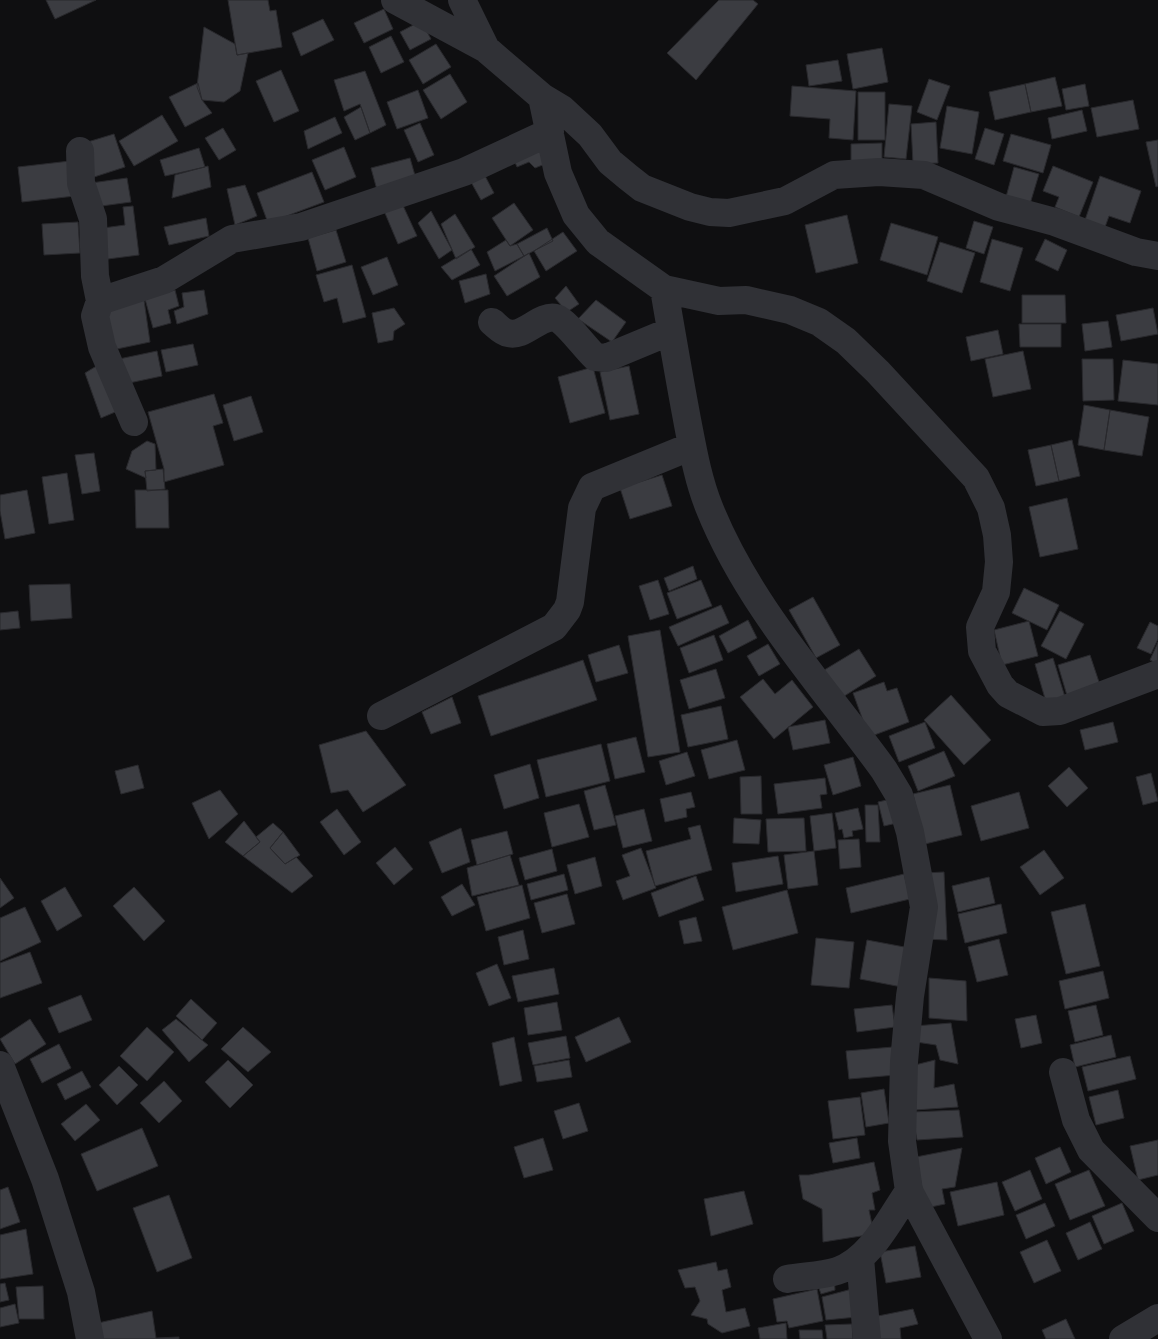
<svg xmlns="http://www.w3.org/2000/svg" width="1158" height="1339" font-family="'DejaVu Sans',sans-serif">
<rect width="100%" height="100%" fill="#0f0f11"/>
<!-- building -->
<path fill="#3b3c41" stroke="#29292d" d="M46,0H96L55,19Z
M228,0H268L270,11L276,10L282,47L237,55Z
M719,0H753L758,4L696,80L667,53Z
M384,9L393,29L364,43L354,23Z
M323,19L334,40L301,56L292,33Z
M421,21L431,39L410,50L400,32Z
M204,27L235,44L237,55L248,53L240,91L224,102L202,100L197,87Z
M391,36L404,62L381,73L369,47Z
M436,44L451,67L423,84L409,60Z
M882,48L888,82L853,89L847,54Z
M838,60L842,81L809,86L806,65Z
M281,70L299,111L274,122L256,81Z
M365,71L386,125L370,133L360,104L344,111L334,80Z
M450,74L467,102L441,119L423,90Z
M1055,77L1062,106L1031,112L1025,84Z
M929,79L950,86L937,120L917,112Z
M198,83L202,100L212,113L185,127L169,97Z
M1025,84L1031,112L995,120L989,92Z
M1085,84L1089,106L1066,110L1062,89Z
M792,86L856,91L853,140L829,138L830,119L790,116Z
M418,90L428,118L397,129L387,102Z
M858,92H885V140H858Z
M1133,100L1139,129L1097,137L1091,108Z
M889,104L912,106L906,159L884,157Z
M947,106L979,112L972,154L940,148Z
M361,107L370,133L355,140L344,117Z
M1082,110L1087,131L1052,139L1048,118Z
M162,115L178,141L134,166L119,141Z
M335,117L342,133L308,149L304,131Z
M936,122L938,163L913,164L911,124Z
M420,123L434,155L418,162L404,130Z
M223,128L236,150L219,160L205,138Z
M985,128L1004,134L994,165L975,159Z
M114,134L125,167L91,178L81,144Z
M1011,134L1051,145L1043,173L1003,161Z
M540,140L550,162L535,168L529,162L517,167L511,153Z
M1158,140V186L1156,187L1146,142Z
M882,143V165H851V144Z
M344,147L356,177L325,190L312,160Z
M199,148L205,167L165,176L160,160Z
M410,158L416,179L377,190L371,168Z
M70,161L75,196L22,202L18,167Z
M208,166L211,187L172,198L175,175Z
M1053,166L1093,182L1079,217L1055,207L1059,197L1043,191Z
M1014,167L1039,174L1030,204L1006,197Z
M312,172L324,202L268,223L257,193Z
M484,174L494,193L481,200L471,182Z
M1100,176L1141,191L1130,223L1109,216L1104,230L1084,223Z
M127,178L131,202L94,207L91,183Z
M245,185L257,216L235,225L227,189Z
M400,199L417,236L398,244L382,206Z
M514,203L533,230L510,246L492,218Z
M133,206L139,255L100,260L96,229L125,225L123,207Z
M431,211L452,250L439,259L418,223Z
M455,214L475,247L456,259L441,224Z
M847,215L858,263L816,273L805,225Z
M206,218L209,236L169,245L164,227Z
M974,221L993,227L984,254L966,248Z
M78,222L80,253L44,255L42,224Z
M891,223L938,237L927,275L880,260Z
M547,228L553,241L524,256L517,244Z
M336,230L346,262L317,271L308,238Z
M563,232L577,251L546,271L534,251Z
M992,239L1023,248L1010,291L980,282Z
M1045,239L1067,250L1058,271L1035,260Z
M506,240L510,246L517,244L524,256L495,271L487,252Z
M940,242L975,253L962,293L927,281Z
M471,249L480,265L452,280L441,267Z
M529,253L540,277L507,296L494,276Z
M387,257L398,285L373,295L361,267Z
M352,265L366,317L343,323L337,298L324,302L316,275Z
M486,274L490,294L465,303L459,281Z
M566,286L579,304L567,312L555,298Z
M175,290L179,306L168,310L171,323L153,328L145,299Z
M204,290L208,314L177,324L174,311L184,307L182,293Z
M1022,295H1065L1066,323H1022Z
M144,300L150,342L112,350L103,305Z
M596,300L626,322L612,342L578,319Z
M394,308L405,324L394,331L393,340L378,343L372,313Z
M1153,308L1158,334L1121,341L1116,315Z
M1108,321L1112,347L1085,351L1082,324Z
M1019,324H1061V347H1020Z
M998,330L1003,354L971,361L966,337Z
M193,344L198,365L166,372L161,350Z
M157,351L162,376L129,383L119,359Z
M1023,351L1031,389L993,397L985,359Z
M108,359L127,407L101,418L85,373Z
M1082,359H1113L1114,400L1083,401Z
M1123,360L1158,364V405L1118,401Z
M629,366L639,414L610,420L600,372Z
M593,367L605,413L570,423L558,377Z
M214,394L223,423L213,426L224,465L164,482V469L148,412Z
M251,396L263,432L234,441L223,405Z
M1084,405L1110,410L1104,450L1078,445Z
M1110,410L1149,417L1142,456L1104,450Z
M1072,440L1080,476L1059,481L1051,445Z
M147,441L155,444L156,470L145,471L146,478L126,469L132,451Z
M1051,445L1059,481L1036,486L1028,450Z
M94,453L100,491L82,494L75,455Z
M163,469L165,489L147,491L145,471Z
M67,473L74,520L49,524L42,477Z
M662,475L672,506L630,519L620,488Z
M27,490L35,533L5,539L0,511V495Z
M135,490H168L169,528H136Z
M1067,498L1078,549L1040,557L1029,507Z
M693,566L697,579L669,591L664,578Z
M658,580L669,614L650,620L639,586Z
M701,580L712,606L677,619L667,593Z
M70,584L72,618L31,621L29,585Z
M1024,588L1059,605L1047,630L1012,613Z
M813,597L840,645L816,658L789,610Z
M721,605L729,623L678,646L669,627Z
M18,611L20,628L0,630V613Z
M1060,611L1084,624L1066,659L1041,646Z
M748,620L757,638L728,653L719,636Z
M1029,621L1038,656L1002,665L994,630Z
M1150,622L1158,626V639L1151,654L1137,648Z
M660,630L680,752L648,757L628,636Z
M714,635L723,660L689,673L680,648Z
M1158,642V664L1150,660Z
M768,644L780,664L759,676L747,656Z
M619,645L628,673L596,682L588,655Z
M859,649L876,676L838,700L821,672Z
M1090,655L1101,688L1068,699L1058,665Z
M1053,658L1065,697L1046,702L1035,664Z
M583,660L597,700L491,736L478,696Z
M716,669L725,698L689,709L680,680Z
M763,679L775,694L792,680L813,707L774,739L740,697Z
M884,682L887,691L897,688L909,722L869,737L853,693Z
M951,695L991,740L964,765L924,720Z
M452,697L461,723L431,734L422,712Z
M721,706L728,739L688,747L681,715Z
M825,720L830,743L793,750L788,727Z
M925,722L935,748L899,762L889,736Z
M1113,722L1118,742L1085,750L1080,730Z
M366,731L406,785L363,812L348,790L331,793L319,745Z
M636,737L645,772L615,779L607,744Z
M737,740L745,770L709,779L701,750Z
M601,744L610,781L546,797L537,760Z
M944,751L955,776L918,791L908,766Z
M687,752L695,776L666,785L659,761Z
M853,757L861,786L833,795L824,765Z
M530,764L539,798L504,809L494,775Z
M138,765L144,788L121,794L115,771Z
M1069,767L1088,788L1067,807L1048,786Z
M1151,773L1158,801L1143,805L1136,777Z
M761,776L762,814H741L740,777Z
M825,778L827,794L820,795L822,808L778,814L774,784Z
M605,785L616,825L594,830L584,791Z
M950,785L962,835L925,844L913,794Z
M220,790L238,814L209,839L192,803Z
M691,792L695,807L686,809L687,817L665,822L660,799Z
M1019,792L1029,828L981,841L971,806Z
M891,799L897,823L884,826L878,802Z
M579,804L589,837L552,847L544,813Z
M865,805H878L880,842H866Z
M858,808L863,829L852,831L853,836L844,838L842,829L839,830L835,813Z
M337,809L361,842L344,855L320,822Z
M644,809L652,841L623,848L615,816Z
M832,813L836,848L814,851L810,816Z
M734,818L761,820L759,844L733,843Z
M804,818L806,851L768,852L766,819Z
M244,821L260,842L243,856L225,842Z
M273,823L283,832L270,848L285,864L296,857L313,876L292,893L243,856L260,842L256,837Z
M700,825L712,870L655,886L646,851L691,839L688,828Z
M461,828L470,862L442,873L429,842Z
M507,831L513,854L477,865L471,840Z
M283,832L300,855L285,864L270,848Z
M859,839L861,867L840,869L838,840Z
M395,847L413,869L394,885L376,863Z
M641,848L656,888L623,900L616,881L630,876L622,855Z
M552,849L557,871L525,880L519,858Z
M1044,850L1064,878L1040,895L1020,867Z
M814,851L818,885L788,889L784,855Z
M510,855L519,885L472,896L467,868Z
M778,856L783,884L736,892L732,863Z
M595,857L602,886L575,894L567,865Z
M944,872L947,940L924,939V873Z
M564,874L568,890L531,900L527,884Z
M904,874L910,899L851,913L846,888Z
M696,876L704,900L659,917L651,893Z
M989,877L995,903L958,912L952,886Z
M0,878L14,898L0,908Z
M462,884L475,905L452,916L441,897Z
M522,885L530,918L486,931L477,897Z
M65,887L82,916L57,931L41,901Z
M134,887L165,921L144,941L113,906Z
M787,890L798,933L733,950L722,907Z
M567,894L575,924L542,933L534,903Z
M1001,904L1007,933L965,943L958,914Z
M1085,904L1100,966L1066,974L1051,912Z
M25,907L41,942L0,961V918Z
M696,917L702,941L684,944L679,921Z
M523,930L529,959L504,965L498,937Z
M816,938L854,942L849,988L811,985Z
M999,939L1008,975L977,982L968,947Z
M867,940L915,949L907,988L860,979Z
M30,952L42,983L0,998V963Z
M497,964L511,998L489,1006L476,973Z
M554,968L559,994L518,1002L512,976Z
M1103,971L1109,998L1065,1009L1059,981Z
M929,978L966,981L967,1021L929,1018Z
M81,995L92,1020L59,1033L48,1008Z
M191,999L217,1023L202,1040L176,1016Z
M557,1002L562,1030L528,1035L524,1008Z
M892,1005L895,1027L857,1032L854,1009Z
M1096,1005L1103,1035L1075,1042L1068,1011Z
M1036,1015L1042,1043L1021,1048L1015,1019Z
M619,1017L631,1042L586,1062L575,1037Z
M30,1019L46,1044L15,1064L0,1039Z
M176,1019L208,1045L189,1062L162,1030Z
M951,1023L958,1064L940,1060L936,1045L916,1042L915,1026Z
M147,1027L174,1052L147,1081L120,1056Z
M243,1027L271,1052L248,1072L221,1049Z
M1111,1035L1116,1057L1075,1067L1070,1045Z
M566,1036L570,1058L533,1065L528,1043Z
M514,1037L522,1081L500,1086L492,1043Z
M59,1044L71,1068L42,1083L30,1059Z
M893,1047L896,1075L849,1079L846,1051Z
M1130,1056L1136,1079L1088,1091L1082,1067Z
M228,1060L253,1085L230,1108L205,1082Z
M569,1060L572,1077L537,1082L534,1066Z
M935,1060L934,1088L954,1084L958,1107L915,1110L911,1066Z
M119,1066L138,1085L117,1105L99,1085Z
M82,1071L91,1087L65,1100L57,1084Z
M164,1081L182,1101L159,1123L140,1103Z
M884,1089L889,1123L866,1127L861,1093Z
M1118,1090L1124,1118L1096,1125L1089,1097Z
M860,1097L865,1135L833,1139L828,1101Z
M579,1103L588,1131L563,1139L554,1111Z
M86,1104L100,1120L75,1141L61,1124Z
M959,1110L963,1137L917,1140L912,1112Z
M142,1128L158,1166L97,1191L81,1154Z
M543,1138L553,1170L524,1178L514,1147Z
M857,1138L860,1158L833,1163L829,1143Z
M1158,1140V1175L1138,1180L1130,1146Z
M1060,1147L1071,1172L1046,1184L1035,1158Z
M962,1148L955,1187L942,1189L945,1204L926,1208L916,1157Z
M874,1162L880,1190L872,1193L875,1210H869L874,1234L823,1242L822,1209L803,1199L799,1175H809Z
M1030,1170L1042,1199L1015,1211L1002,1182Z
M1089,1170L1105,1206L1070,1220L1055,1184Z
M997,1182L1004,1215L958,1226L950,1192Z
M8,1187L20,1222L0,1229V1190Z
M744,1191L753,1224L711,1236L704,1199Z
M169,1195L192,1258L157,1272L133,1208Z
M1045,1203L1055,1226L1026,1239L1016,1215Z
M1122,1203L1134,1231L1104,1244L1092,1216Z
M1090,1222L1102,1249L1078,1260L1066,1233Z
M26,1229L33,1274L0,1279V1235Z
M1047,1240L1061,1271L1034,1283L1020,1252Z
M915,1246L921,1277L886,1283L880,1252Z
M716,1262L718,1271L727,1269L731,1287L722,1290L726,1312L745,1308L750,1326L722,1333L708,1324L707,1319L691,1315L700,1301L695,1287L685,1288L678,1270Z
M834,1276L835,1290L821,1294L816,1280Z
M5,1283L9,1300L0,1302V1284Z
M43,1286L44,1319H19L16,1287Z
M817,1289L823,1321L789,1328L787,1321L777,1322L773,1299Z
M852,1289L857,1317L826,1320L822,1297Z
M15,1304L19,1323L0,1327V1308Z
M913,1309L918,1324L900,1328L901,1339H875L873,1317Z
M152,1311L156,1338L179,1337V1339H99L98,1323Z
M1066,1319L1075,1339H1046L1042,1330Z
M786,1323L787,1339H760L758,1328Z
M852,1324L853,1339H827L825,1325Z
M799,1330H822L823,1339H800Z"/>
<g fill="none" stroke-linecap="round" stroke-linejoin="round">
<!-- minor -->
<path stroke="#303136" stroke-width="28" d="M395,0L486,49L542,97L562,109L590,135L610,162L628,177L642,188L690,207L710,212L729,213L785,201L834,175L879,172L924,175L999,207L1055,222L1136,252L1158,256
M462,0L486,49
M542,97L558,173L576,215L598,242L664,289L719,301L746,300L790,310L819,322L846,341L878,372L976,478L991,508L997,535L999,562L996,592L980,627L982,651L1000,685L1008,694L1043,712L1060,711L1158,674
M80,151L81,183L93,219L95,276L100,301L164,280L232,239L301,227L464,172L550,132
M664,289C672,336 680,383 689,430C694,456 699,482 709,507C748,605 823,686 884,770L899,795L910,832L924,907L910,996L904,1062L902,1141L909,1191L988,1339
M100,301L95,316L102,347L134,422
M492,322C497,326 502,332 508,333C524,338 540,314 556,318C567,322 585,348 595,357L606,358L671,331
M381,716L554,627L567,610L570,602L582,508L592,487L692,446
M0,1065L45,1179L81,1292L90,1339
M1063,1072L1076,1120L1091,1150L1158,1218
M860,1258L867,1339
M787,1279C803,1276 821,1276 837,1271C871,1260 890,1218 909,1191
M1123,1339L1158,1318"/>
</g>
</svg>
